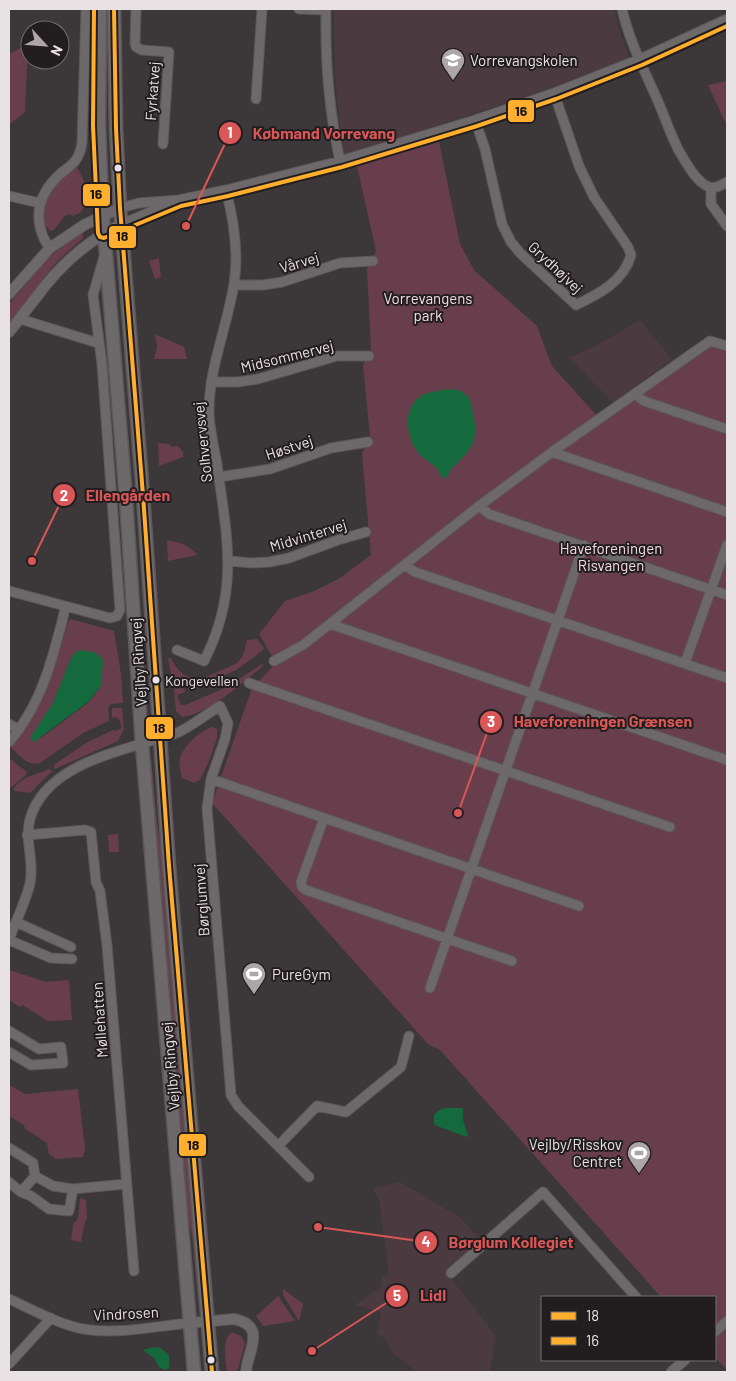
<svg xmlns="http://www.w3.org/2000/svg" width="736" height="1381" font-family="Barlow,sans-serif">
<rect width="100%" height="100%" fill="#3c3739"/>
<!-- built -->
<path fill="#4b3b41" d="M334,9H614L621,36L630,58L552,88L345,155L341,142L335,74Z
M640,320L672,359L613,403L568,357L592,348Z
M400,1182L461,1218L481,1240L446,1272L496,1336L490,1372H417L393,1353L384,1338L377,1334L381,1312L355,1305L382,1286V1277L389,1274L379,1201L373,1188Z"/>
<!-- green -->
<path fill="#683e4d" fill-rule="evenodd" d="M28,44L25,112L10,124H9V54Z
M727,81V126L708,85Z
M439,142L460,244L474,270L537,326L552,366L598,417L302,641L272,656L259,634L285,601L312,592L340,578L371,555L362,454L370,436L363,365L371,351L367,269L376,251L357,166Z
M75,166C84,174 90,198 83,209C81,213 77,214 73,216L70,214L65,216L54,230L50,231L44,224C41,194 55,185 75,166Z
M83,231V238C72,248 61,257 52,268C36,286 24,306 9,324V304L47,259Z
M159,258L161,277L155,279L149,261Z
M155,334L184,347L187,359H154L157,347Z
M710,345L727,351V1370L715,1357V1297H661L440,1050L428,1044L212,803L252,688L277,662L371,596L551,457Z
M158,443L169,444L172,447L178,446L183,452V457L159,466Z
M167,540C180,543 189,544 197,555L168,561Z
M71,619L114,631L121,674L123,703L111,704L108,708L109,721L83,733L40,763C28,767 19,755 11,747L31,720L42,700L51,677L69,620ZM71,658L99,689L88,703L41,738H31L53,703Z
M257,639L264,648L262,651L236,670L193,690H189L187,684H173L168,658H171C183,682 197,682 220,671C225,668 233,666 238,662C244,656 245,648 247,640Z
M262,664L264,665C245,681 207,715 182,717L176,711L174,689L184,688L185,692L177,695L181,705H185L227,687Z
M112,708H122L124,729L118,741L55,769L54,768L55,764L88,742L113,730L116,731L122,728L119,719L115,717L112,718Z
M212,727L217,729V738L209,761L200,780L194,783L182,778C181,772 178,764 180,758C184,745 200,731 212,727Z
M150,755L151,757L157,822L166,884L201,1300H198L193,1241L184,1197L148,756Z
M10,759L27,772L26,775L9,789V761Z
M49,769L52,771L30,793L15,791L13,789C24,775 34,776 49,769Z
M118,834L119,852H109L108,835Z
M9,970L46,982L69,980L72,1020L48,1021L22,1005L20,1007L9,1000Z
M9,1085L25,1094L78,1089L85,1149L83,1157L56,1159L49,1154L47,1143L24,1128L25,1126L9,1116Z
M80,1198L86,1200L87,1220L85,1221L81,1242L71,1240L73,1224L78,1219Z
M283,1289L303,1304L299,1321L283,1295Z
M278,1296L295,1321L263,1326L256,1316Z
M232,1332L241,1336L245,1344L237,1372H227C226,1360 221,1341 232,1332Z"/>
<!-- water -->
<path fill="#146a3d" d="M448,389L459,390L469,397C478,432 481,443 452,468C449,471 449,475 446,478L441,477C439,465 425,462 418,452C406,438 403,411 418,398C425,392 439,391 448,389Z
M81,650L93,652L99,655L103,661L101,686L88,702L34,742L30,738L53,703L71,658L76,652Z
M444,1108H460L463,1109V1120L468,1135L467,1137L437,1126L434,1124V1115L439,1110Z
M154,1347L161,1348L169,1356V1368L165,1370L160,1368L154,1358L143,1350Z"/>
<g fill="none" stroke-linecap="round" stroke-linejoin="round">
<!-- minor casing -->
<g stroke="#5b5657" stroke-width="11">
<path id="minor" d="M136,9L135,43L136,47L142,50L169,52L163,144
M299,9L326,10
M326,9C325,60 329,111 340,161
M622,9C629,40 644,70 657,99C664,115 670,133 678,149C685,161 696,182 709,187C716,189 722,185 727,182
M256,99L262,9
M475,120L485,149L502,224L511,242L521,254L576,305C599,294 624,281 631,255L628,247L594,197L579,166L554,93
M711,188V204L727,226
M9,196L40,203
M120,208L139,203L179,200L226,190L340,161L475,120L554,93L640,59L727,19
M122,224L167,205
M50,248C45,242 42,236 40,227C36,208 43,191 57,177C62,171 70,168 75,161C79,156 81,150 82,143L86,9
M234,285H263L282,282L340,263L373,261
M20,319L98,343
M211,382H238L258,379L337,356H369
M635,394L644,401L727,429
M552,452L727,512
M219,477L270,469L331,448L368,442
M479,506L489,514L727,595
M229,561L252,563L269,562L289,558L338,540L366,532
M405,565L415,572L727,678
M9,591L110,618L117,616L120,610L102,364L93,295L104,257
M330,624L727,760
M177,650L204,661C240,591 227,537 217,464C214,447 209,428 209,411C209,368 227,327 234,284C239,253 234,221 226,190
M274,661L303,645L479,506L552,452L710,341L727,346
M685,663L727,545
M249,683L670,827
M9,724L19,730
M9,742C34,713 46,681 56,644C59,631 64,619 65,606
M211,779L579,906
M324,818L301,882L302,887L306,890L512,961
M27,835L85,830L91,832L96,882L100,891L107,945L134,1271
M16,922L71,947
M9,940C15,922 26,902 30,883C35,862 24,841 30,819C45,766 114,753 160,738C167,736 175,734 181,731C194,724 207,714 220,706L228,723L225,739L211,779L207,808L231,1095L238,1106L309,1177
M9,940L51,958L72,959
M430,988L584,545
M9,1031L39,1049L61,1047L63,1063L31,1065L9,1052
M278,1146L317,1106L346,1112L401,1067L409,1036
M9,1148L33,1163L35,1176L53,1186L73,1189L69,1211L49,1209L31,1196L21,1192L9,1182
M73,1189L126,1184
M21,1192L35,1176
M451,1273L543,1192L636,1297
M9,1299C33,1310 58,1324 83,1329C118,1335 156,1326 190,1323
M715,1332L727,1321
M9,1364L51,1318
M671,1372L685,1360"/>
</g>
<!-- tertiary casing -->
<g stroke="#5b5657" stroke-width="12">
<path id="tertiary" d="M9,294L50,248L84,225L120,208
M9,332C18,321 26,310 35,299C58,267 86,241 122,224
M190,1323L234,1319C268,1326 247,1352 246,1372"/>
</g>
<!-- secondary casing -->
<g stroke="#5b5657" stroke-width="15">
<path id="secondary" d="M100,9L99,126L102,205L126,499L142,744L194,1372
M114,9L116,128L120,208L143,495L169,866L212,1372"/>
</g>
<!-- minor -->
<use href="#minor" stroke="#6d696a" stroke-width="9"/>
<!-- tertiary -->
<use href="#tertiary" stroke="#6d696a" stroke-width="10"/>
<!-- secondary -->
<use href="#secondary" stroke="#6d696a" stroke-width="12"/>
<!-- bus-1 casing -->
<g stroke="#221e1f" stroke-width="8">
<path id="bus-1" d="M114,9L116,128L120,208L143,495L169,866L212,1372"/>
</g>
<!-- bus-2 casing -->
<g stroke="#221e1f" stroke-width="8">
<path id="bus-2" d="M94,9L93,126L98,233L100,237L104,238L181,206L228,196L342,167L477,126L556,99L642,65L727,26"/>
</g>
<!-- bus-1 -->
<use href="#bus-1" stroke="#ffae2d" stroke-width="4"/>
<!-- bus-2 -->
<use href="#bus-2" stroke="#ffae2d" stroke-width="4"/>
</g>
<!-- icons -->
<defs>
<g id="school-pin" transform="scale(1.25)"><path d="M0 17L-7.5 6A9.5 9.5 0 1 1 7.5 6Z" fill="#aca6a8" stroke="#221e1f"/><path d="M0-5L7-2L0 1L-7-2ZM-4 1L0 2.5L4 1V4Q0 6-4 4Z" fill="#fff"/></g>
<g id="stadium-pin" transform="scale(1.25)"><path d="M0 17L-7.5 6A9.5 9.5 0 1 1 7.5 6Z" fill="#aca6a8" stroke="#221e1f"/><path d="M0-5a6.5 5 0 1 0 0 10a6.5 5 0 1 0 0-10ZM-3.5-1.8h7v3.6h-7Z" fill="#fff"/></g>
</defs>
<g fill-rule="evenodd">
<use href="#school-pin" x="453" y="60"/>
<use href="#stadium-pin" x="254" y="974"/>
<use href="#stadium-pin" x="639" y="1153"/>
</g>
<!-- markers -->
<g fill="#e9e2e4" stroke="#221e1f" stroke-width="2">
<circle cx="118" cy="168" r="4.5"/>
<circle cx="156" cy="680" r="4.5"/>
<circle cx="211" cy="1360" r="4.5"/>
</g>
<g text-anchor="middle" dominant-baseline="central" stroke-width="4" stroke-linejoin="round" paint-order="stroke">
<!-- bus labels -->
<g font-size="14" fill="#e9e2e4" stroke="#221e1f" text-anchor="start">
<text x="165" y="680">Kongevellen</text>
</g>
<!-- poi labels -->
<g font-size="15" fill="#e9e2e4" stroke="#221e1f" text-anchor="start">
<text x="470" y="60">Vorrevangskolen</text>
<text x="272" y="974">PureGym</text>
<text x="622" y="1144" text-anchor="end">Vejlby/Risskov<tspan x="622" dy="17">Centret</tspan></text>
</g>
<!-- street labels -->
<g font-size="15" fill="#e9e2e4" stroke="#221e1f">
<text transform="translate(152 91) rotate(-86)">Fyrkatvej</text>
<text transform="translate(299 262) rotate(-17)">Vårvej</text>
<text transform="translate(556 267) rotate(43)">Grydhøjvej</text>
<text transform="translate(287 356) rotate(-14)">Midsommervej</text>
<text transform="translate(202 442) rotate(-96)">Solhvervsvej</text>
<text transform="translate(289 447) rotate(-18)">Høstvej</text>
<text transform="translate(308 535) rotate(-17)">Midvintervej</text>
<text transform="translate(138 662) rotate(-94)">Vejlby Ringvej</text>
<text transform="translate(201 900) rotate(-94)">Børglumvej</text>
<text transform="translate(99 1020) rotate(-94)">Møllehatten</text>
<text transform="translate(170 1066) rotate(-95)">Vejlby Ringvej</text>
<text transform="translate(126 1313) rotate(-3)">Vindrosen</text>
</g>
<!-- park labels -->
<g font-size="15" fill="#f4dbe3" stroke="#221e1f">
<text x="428" y="298">Vorrevangens<tspan x="428" dy="17">park</tspan></text>
<text x="611" y="548">Haveforeningen<tspan x="611" dy="17">Risvangen</tspan></text>
</g>
</g>
<!-- callouts -->
<path fill="none" stroke="#db5657" stroke-width="2" d="M186 226L230 133M32 561L64 495M458 813L491 722M318 1227L426 1242M312 1351L397 1296"/>
<g fill="#db5657" stroke="#221e1f" stroke-width="2">
<circle cx="186" cy="226" r="5"/>
<circle cx="32" cy="561" r="5"/>
<circle cx="458" cy="813" r="5"/>
<circle cx="318" cy="1227" r="5"/>
<circle cx="312" cy="1351" r="5"/>
<circle cx="230" cy="133" r="12"/>
<circle cx="64" cy="495" r="12"/>
<circle cx="491" cy="722" r="12"/>
<circle cx="426" cy="1242" r="12"/>
<circle cx="397" cy="1296" r="12"/>
</g>
<g font-size="15" text-anchor="middle" font-weight="bold" fill="#fff">
<text x="230" y="138">1</text>
<text x="64" y="501">2</text>
<text x="491" y="727">3</text>
<text x="426" y="1247">4</text>
<text x="397" y="1301">5</text>
</g>
<g font-size="16" text-anchor="middle" font-weight="bold" fill="#db5657" stroke="#221e1f" stroke-width="4" stroke-linejoin="round" paint-order="stroke">
<text x="324" y="139">Købmand Vorrevang</text>
<text x="128" y="501">Ellengården</text>
<text x="603" y="727">Haveforeningen Grænsen</text>
<text x="511" y="1248">Børglum Kollegiet</text>
<text x="433" y="1301">Lidl</text>
</g>
<g stroke="#221e1f" stroke-width="2">
<rect x="507" y="99" width="28" height="24" rx="5" fill="#ffae2d"/>
<rect x="82" y="183" width="29" height="24" rx="5" fill="#ffae2d"/>
<rect x="108" y="225" width="29" height="24" rx="5" fill="#ffae2d"/>
<rect x="145" y="716" width="29" height="24" rx="5" fill="#ffae2d"/>
<rect x="178" y="1133" width="29" height="24" rx="5" fill="#ffae2d"/>
</g>
<g font-size="14" text-anchor="middle" font-weight="bold" fill="#111">
<text x="521" y="116">16</text>
<text x="96" y="199">16</text>
<text x="122" y="241">18</text>
<text x="159" y="733">18</text>
<text x="193" y="1150">18</text>
</g>
<!-- border -->
<rect width="736" height="1381" fill="none" stroke="#e9e2e4" stroke-width="20"/>
<!-- legend -->
<rect x="541" y="1296" width="175" height="65" fill="#221e1f" stroke="#726c6e"/>
<rect x="551" y="1312" width="25" height="8" fill="#ffae2d" stroke="#726c6e"/>
<text x="586" y="1321" font-size="15" fill="#e9e2e4">18</text>
<rect x="551" y="1337" width="25" height="8" fill="#ffae2d" stroke="#726c6e"/>
<text x="586" y="1346" font-size="15" fill="#e9e2e4">16</text>
<!-- north arrow -->
<g transform="translate(45 45) rotate(116)"><circle r="24" fill="#221e1f" stroke="#726c6e"/>
<path d="M0-4L9 19L0 12L-9 19Z" fill="#aca6a8"/>
<text y="-8" font-size="14" font-weight="bold" text-anchor="middle" fill="#e9e2e4">N</text>
</g>
</svg>
